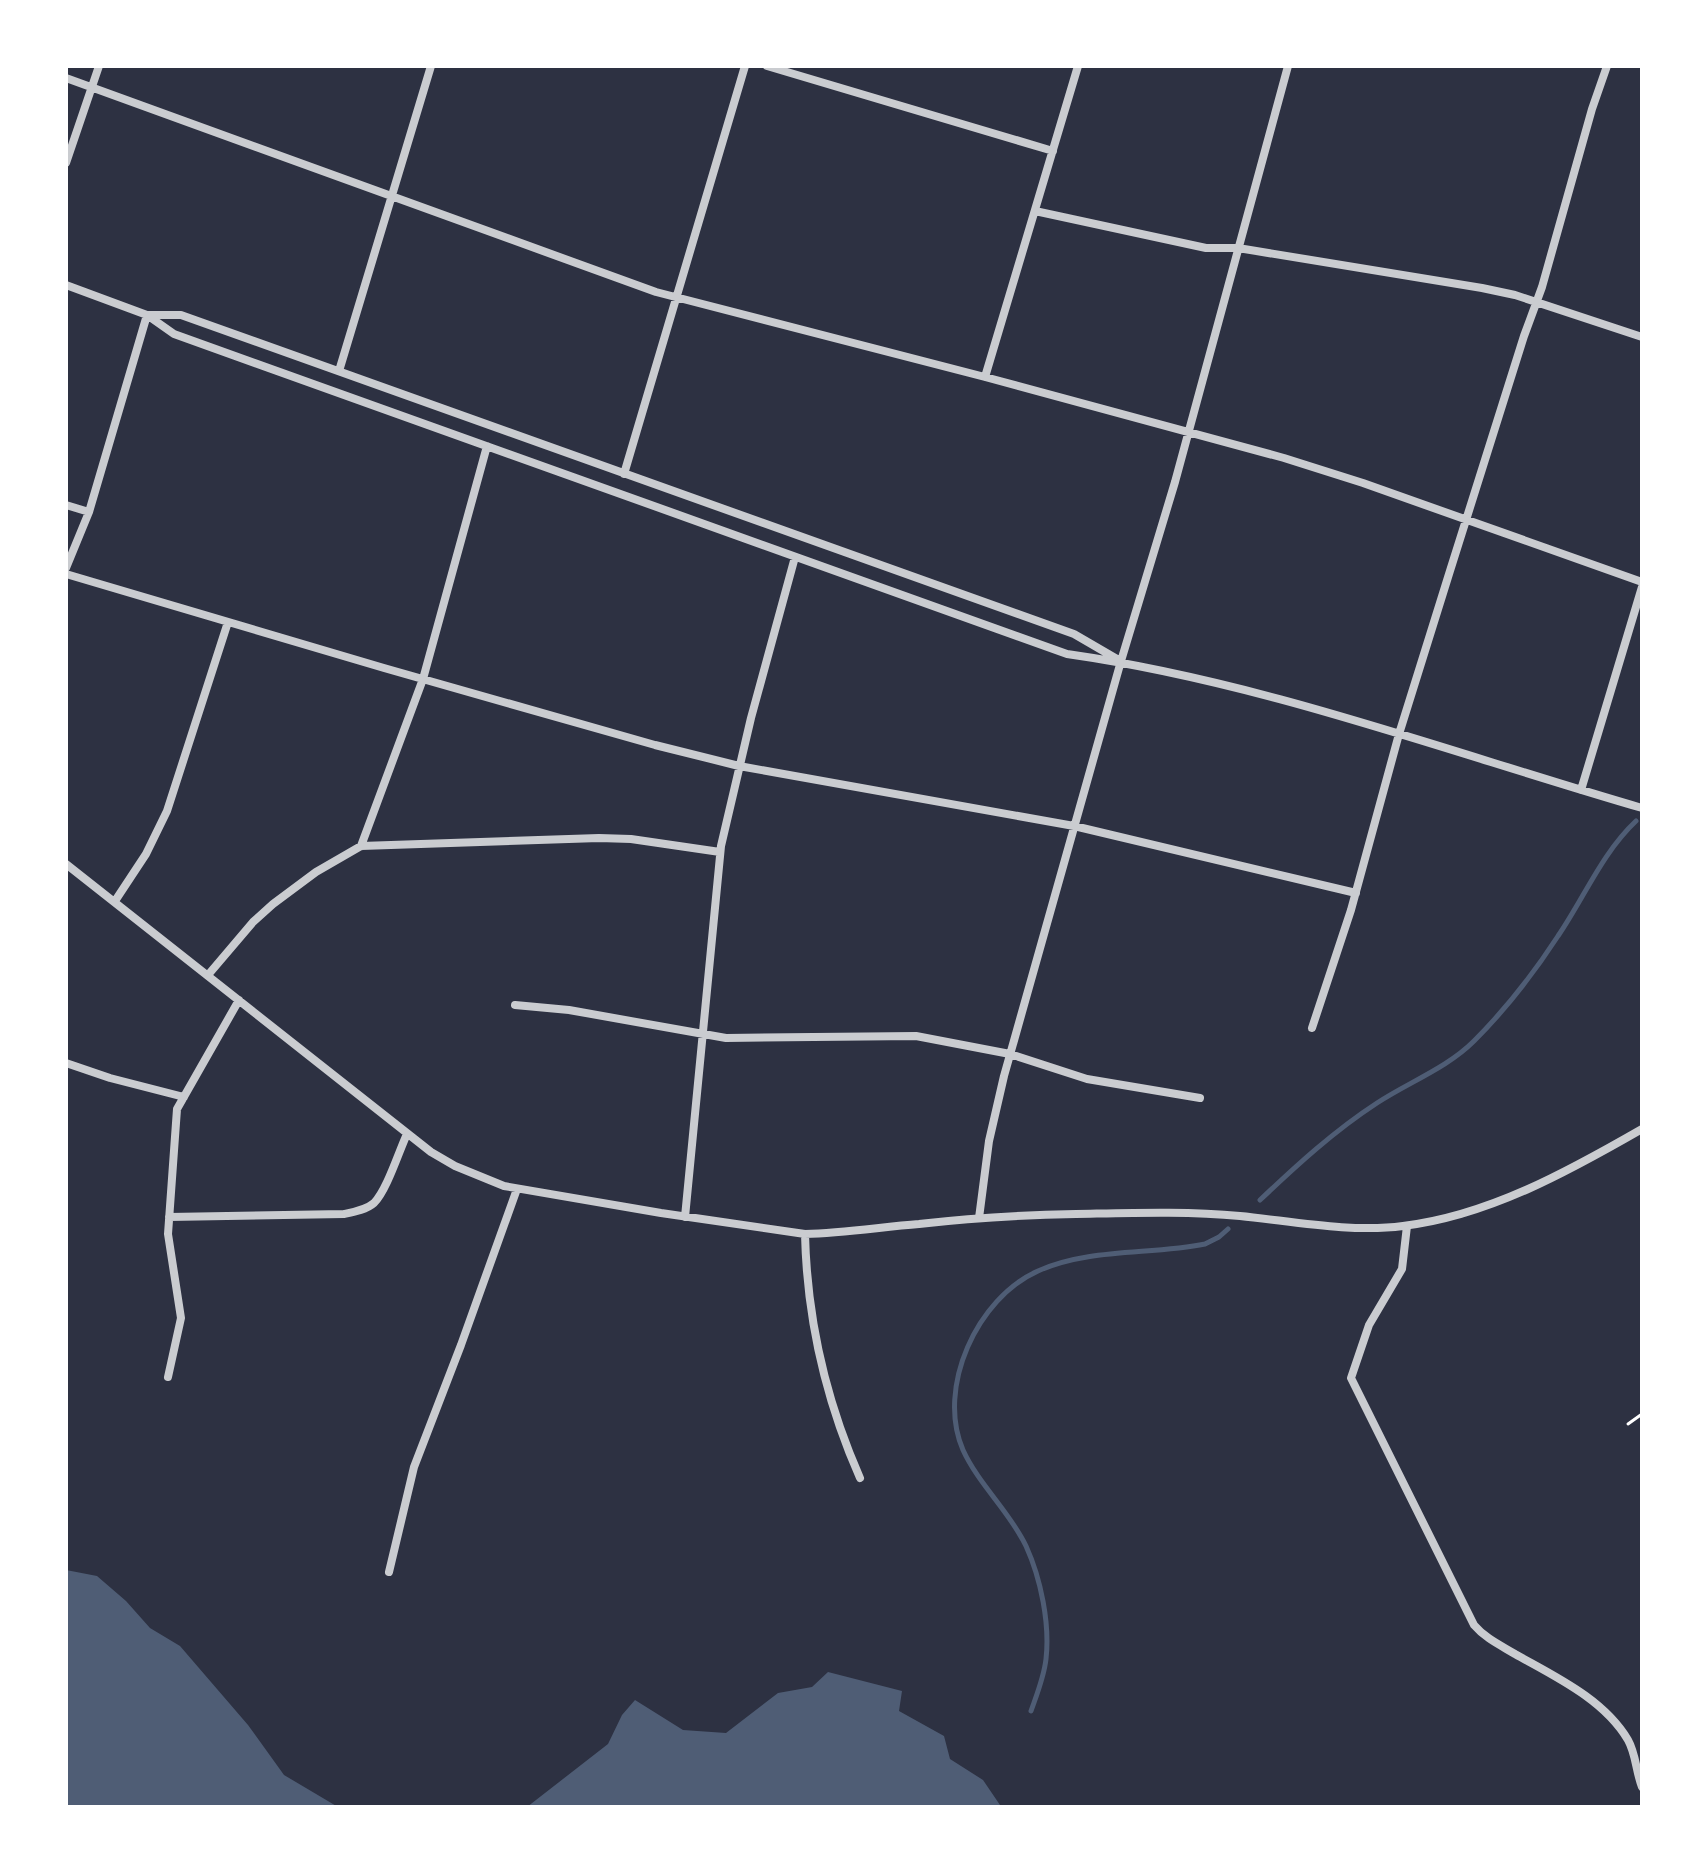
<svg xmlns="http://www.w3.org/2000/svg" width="1708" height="1873" font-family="Roboto,sans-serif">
<rect width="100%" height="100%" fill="#2d3142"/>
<!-- water -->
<path fill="#4f5d75" d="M66,1570L97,1576L126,1601L150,1628L180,1646L248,1725L284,1775L338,1807H66Z
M828,1672L902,1691L899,1711L944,1736L950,1759L983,1780L1000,1805L1007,1807H527L608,1744L622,1715L635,1700L683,1730L726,1733L778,1693L812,1687Z"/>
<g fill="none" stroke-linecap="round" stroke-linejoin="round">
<!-- stream -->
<path stroke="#4f5d75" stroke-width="5" d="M1260,1200C1297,1165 1334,1131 1377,1103C1409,1082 1447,1068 1474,1041C1505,1010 1534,973 1558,936C1584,898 1602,853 1636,821
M1031,1711C1037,1694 1044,1677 1046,1659C1050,1624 1041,1579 1026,1546C1010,1512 979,1485 963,1450C936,1388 977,1298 1038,1271C1089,1248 1151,1255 1205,1244L1219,1237L1228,1229"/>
<!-- path -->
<path stroke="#fff" stroke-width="3" d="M1628,1424L1642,1414"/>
<!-- minor -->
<path stroke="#caccd0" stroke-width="8" d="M767,66L1053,151
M66,78L656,292L985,377L1284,458L1363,483L1642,582
M66,163L99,66
M1035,211L1206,248H1238L1482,288L1515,295L1642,337
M66,285L147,315L174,334L1067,654C1263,682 1452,753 1642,808
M148,315H181L1074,634L1117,659
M339,371L431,66
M985,377L1078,66
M624,474L745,66
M66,505L89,512
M66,568L89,512L147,315
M66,574L384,668L655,745L739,766L1074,826L1356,893
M1581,790L1642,587
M361,846L423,679L487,446
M66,864L431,1152L455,1166L504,1186L661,1213L805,1234C844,1233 881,1227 919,1224C972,1218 1024,1215 1076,1214C1131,1213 1186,1211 1240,1216C1291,1221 1351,1233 1403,1226C1488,1216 1569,1171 1642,1129
M115,901L146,854L167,811L228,622
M208,975L253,922L273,904L316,872L361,846L599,838L631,839L720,852
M515,1005L569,1010L726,1038L916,1036L1010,1054L1087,1079L1200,1098
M1312,1028L1351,910L1399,734L1449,574L1524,336L1542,287L1592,109L1607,66
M66,1063L110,1078L184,1097
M169,1217L344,1214C354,1212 366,1210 374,1203C387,1190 399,1151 407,1134
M685,1217L721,846L751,718L795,557
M979,1218L989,1141L1004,1076L1121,661L1175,482L1288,66
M1407,1226L1402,1269L1369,1325L1351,1378L1474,1625C1485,1638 1500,1645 1515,1654C1554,1676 1604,1699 1628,1740C1636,1754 1636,1772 1642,1787
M805,1234C807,1319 826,1401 860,1478
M168,1377L181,1318L168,1234L177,1109L239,1000
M389,1572L414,1467L461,1345L517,1189"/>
</g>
<!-- border -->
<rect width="1708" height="1873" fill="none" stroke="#ffffff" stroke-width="136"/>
</svg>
